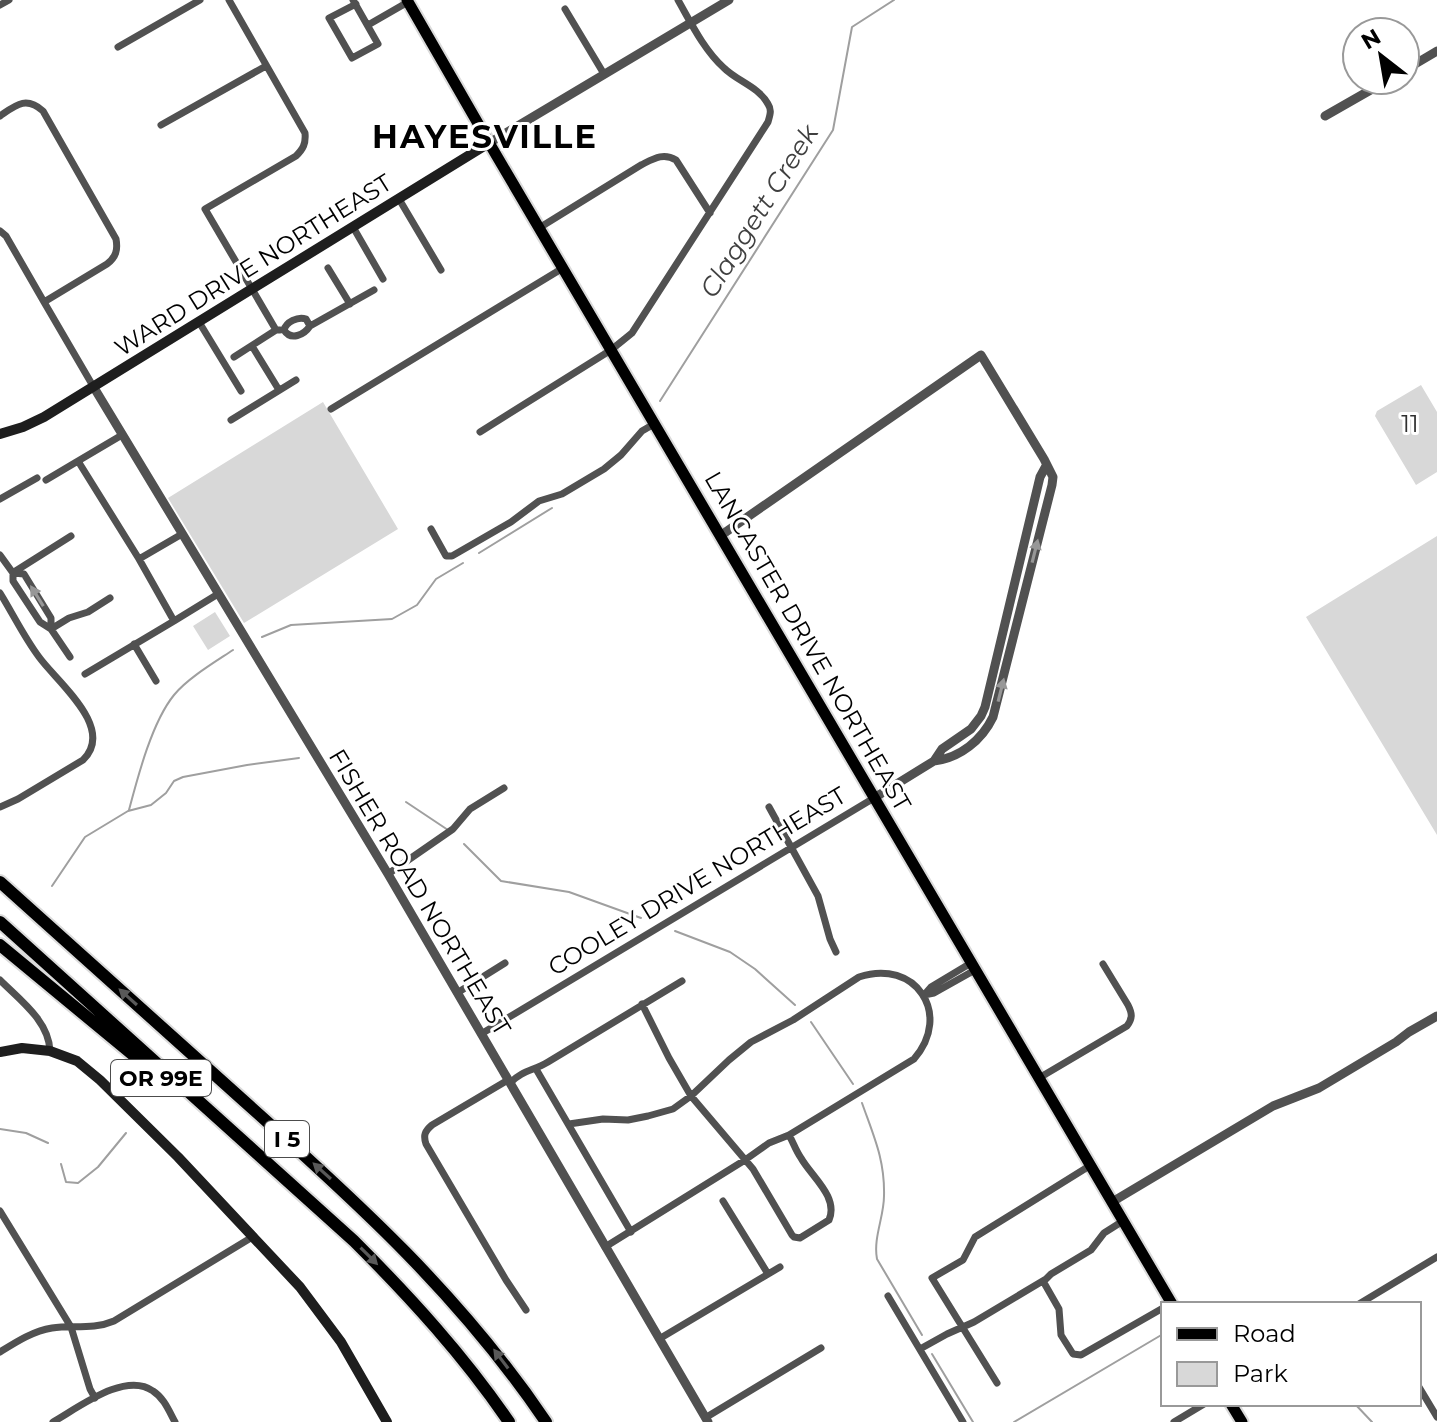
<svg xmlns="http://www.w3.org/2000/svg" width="1437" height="1422" font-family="Montserrat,sans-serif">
<rect width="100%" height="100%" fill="#fff"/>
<!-- green -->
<path fill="#d8d8d8" d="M1421,385L1437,412V472L1416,485L1375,416L1377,411Z
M323,402L398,529L244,623L168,498Z
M1437,536V835L1306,617Z
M215,612L230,636L208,650L193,626Z"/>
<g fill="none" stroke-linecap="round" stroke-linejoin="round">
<!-- stream -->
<path stroke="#9f9f9f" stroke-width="2" d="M660,401L833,130L852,27L894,0
M479,553L552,508
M262,637L291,625L392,619L417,605L436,579L463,563
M406,802L448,830
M129,810C138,776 152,722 174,695C188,678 215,662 233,650
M464,844L501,881L569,892L641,918
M52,886L85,837L128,811L151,805L166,793L174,781L183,777L247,765L299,758
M675,931L730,952L755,969L795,1005
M811,1022L853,1084
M862,1103C874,1137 885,1160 884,1196C884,1217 873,1238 877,1259L922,1335
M0,1129L26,1133L48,1143
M61,1164L66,1182L78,1183L98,1167L126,1133
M932,1354L973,1422
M1355,1404L1372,1422
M1014,1422L1163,1334"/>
<!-- primary casing -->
<g stroke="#dbdbdb" stroke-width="15">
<path id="primary" d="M407,0L495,153L1172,1304
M1231,1404L1242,1422"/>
</g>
<!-- motorway casing -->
<g stroke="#dbdbdb" stroke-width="16">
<path id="motorway" d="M0,882C81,955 163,1028 244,1101C356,1201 461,1296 546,1422
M0,922L354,1241C411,1298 464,1356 509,1422
M0,945L173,1088"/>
</g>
<!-- minor -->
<path stroke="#515151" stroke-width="7" d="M229,0L305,133C306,144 303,149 296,156L205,209L276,330
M353,0L378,44L352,58L329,18L356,4
M0,5L9,0
M565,9L604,74
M368,25L408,2
M118,47L200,0
M0,116C16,105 26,96 43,111L116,239C118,250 116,257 107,264L44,302L6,236L0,231
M161,125L266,66
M399,199L441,270
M353,227L383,279
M539,228L641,165C653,159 663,152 676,160L710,213
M328,268L350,304
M44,302L93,386
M199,322L241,391
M310,326L306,319C298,316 286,322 284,330C291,341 304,335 310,326L374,290
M252,346L279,390
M234,357L276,330H280
M331,409L563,268
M231,420L296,380
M480,432L611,350L632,333L768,122C770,115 772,110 768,104C759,87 737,81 724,68C704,50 691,23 678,0
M122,435L78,461L139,559L182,534
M46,480L78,461
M0,499L37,478
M431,529L446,556H452L511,522L539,501L562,494L604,469L621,455L642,431L654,424
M0,555L13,573V581L40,622L51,629L70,657
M14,572L71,536
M13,573L24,574L51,618V629
M0,593C13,614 24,637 39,657C57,682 116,728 83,760L18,799L0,807
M174,621L218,594
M51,629L69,618L88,612L110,598
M134,644L156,681
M85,674L174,621L139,559
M769,807L818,896L830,939L836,952
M388,874L453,829L470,809L504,788
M0,980C20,1000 49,1021 50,1051
M457,993L505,963
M924,995L934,993L975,970
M924,995L931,987L971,963
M642,1004L669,1058L691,1096L753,1169L792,1235L794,1237L800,1238L829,1220C839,1197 811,1176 801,1158C796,1151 793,1142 789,1135
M481,1034L874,798
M536,1069L631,1232
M1039,1078L1127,1026C1133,1018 1132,1013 1128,1005L1103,964
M508,1080L432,1125C425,1131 423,1135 426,1144L506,1280L526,1310
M510,1083C523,1070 533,1071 548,1062L682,981
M569,1124L603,1119L628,1120L648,1116L673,1109L691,1096L729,1060L751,1042L793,1020L859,977C915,958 953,1014 914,1059L789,1135L769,1143L745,1160L605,1247
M723,1201L768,1274
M0,1211L71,1327L90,1389L95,1398
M1043,1281L1059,1309L1061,1335L1073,1354L1081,1355L1163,1308
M888,1296L963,1422
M1359,1304L1437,1257
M659,1339L780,1267
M920,1349L947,1334L974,1322L1046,1279L1051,1274L1091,1250L1104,1233L1123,1221
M0,1352C16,1342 33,1331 52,1328C73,1325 93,1330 114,1321L254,1236
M997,1383L932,1278L963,1260L975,1237L1091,1165
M1419,1387L1437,1417
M705,1418L821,1348
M53,1422C78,1408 125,1371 153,1391C164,1398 169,1411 175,1422
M1174,1422L1204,1404"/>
<!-- tertiary -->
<path stroke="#515151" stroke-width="9" d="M1405,70L1437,51
M1325,116L1388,80
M489,143L729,0
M93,386L388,874L708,1422
M720,536L981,355L1044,459L1053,477L1052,485L993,717C982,740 960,758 934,761
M874,798L934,761L942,749L971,729L981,716L985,707L1040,477L1046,466
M1112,1202L1273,1106L1319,1088L1396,1042L1409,1032L1437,1016"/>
<!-- secondary -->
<path stroke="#1e1e1e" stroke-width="10" d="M0,434L23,427L44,417L489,143
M0,1052L22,1048L50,1051L77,1061L100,1080L178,1157L300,1287L341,1342L387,1422"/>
<!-- primary -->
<use href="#primary" stroke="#000" stroke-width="11"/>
<!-- motorway -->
<use href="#motorway" stroke="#000" stroke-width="12"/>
</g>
<!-- one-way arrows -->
<defs><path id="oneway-solid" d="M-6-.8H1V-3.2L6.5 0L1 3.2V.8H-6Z" transform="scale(2)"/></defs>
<g fill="#979797">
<use href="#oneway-solid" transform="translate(1035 551) rotate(-76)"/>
<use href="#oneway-solid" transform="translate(37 596) rotate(-122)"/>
<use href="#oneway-solid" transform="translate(1001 690) rotate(-76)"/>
</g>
<g fill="#595959">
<use href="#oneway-solid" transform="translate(128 997) rotate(-138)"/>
<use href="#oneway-solid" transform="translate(322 1171) rotate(-138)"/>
<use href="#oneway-solid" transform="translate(369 1256) rotate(45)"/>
<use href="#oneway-solid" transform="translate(501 1359) rotate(-127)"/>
</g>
<g text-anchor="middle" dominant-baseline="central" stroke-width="6" stroke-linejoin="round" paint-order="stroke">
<!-- shield labels -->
<g fill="#fff" stroke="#4c4c4c" stroke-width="2">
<rect x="111" y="1060" width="100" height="36" rx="6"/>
<rect x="265" y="1121" width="44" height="36" rx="6"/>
</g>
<g font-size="22" font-weight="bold" fill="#000">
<text x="161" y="1078">OR 99E</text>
<text x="287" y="1139">I 5</text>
</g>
<!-- street labels -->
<g font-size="24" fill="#000" stroke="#fff">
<text transform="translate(253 265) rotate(-32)">WARD DRIVE NORTHEAST</text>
<text transform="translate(808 641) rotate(60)">LANCASTER DRIVE NORTHEAST</text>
<text transform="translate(697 881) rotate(-31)">COOLEY DRIVE NORTHEAST</text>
<text transform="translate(420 892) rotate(59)">FISHER ROAD NORTHEAST</text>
</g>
<!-- park labels -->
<g font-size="24" fill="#2f2f2f" stroke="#fff">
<text x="1410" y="423">11</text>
</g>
<!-- water labels -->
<g font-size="26" font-style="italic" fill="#404040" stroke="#fff">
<text transform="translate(759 211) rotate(-58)">Claggett Creek</text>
</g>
<!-- district labels -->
<g font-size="32" font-weight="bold" letter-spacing="2" fill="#000" stroke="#fff">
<text x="485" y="136">HAYESVILLE</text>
</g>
</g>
<!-- legend -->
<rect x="1161" y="1302" width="260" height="104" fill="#ffffff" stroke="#999999" stroke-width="2"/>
<rect x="1177" y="1328" width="40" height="12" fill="#000000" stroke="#999999" stroke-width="2"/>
<text x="1233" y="1342" font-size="24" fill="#000000">Road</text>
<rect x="1177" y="1362" width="40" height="24" fill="#d8d8d8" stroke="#999999" stroke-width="2"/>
<text x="1233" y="1382" font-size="24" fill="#000000">Park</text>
<!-- north arrow -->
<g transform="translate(1381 56) rotate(329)"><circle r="38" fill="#ffffff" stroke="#999999" stroke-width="2"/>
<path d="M0-6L14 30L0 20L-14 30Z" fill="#000000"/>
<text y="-12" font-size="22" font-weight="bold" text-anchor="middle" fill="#000000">N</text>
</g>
</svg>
